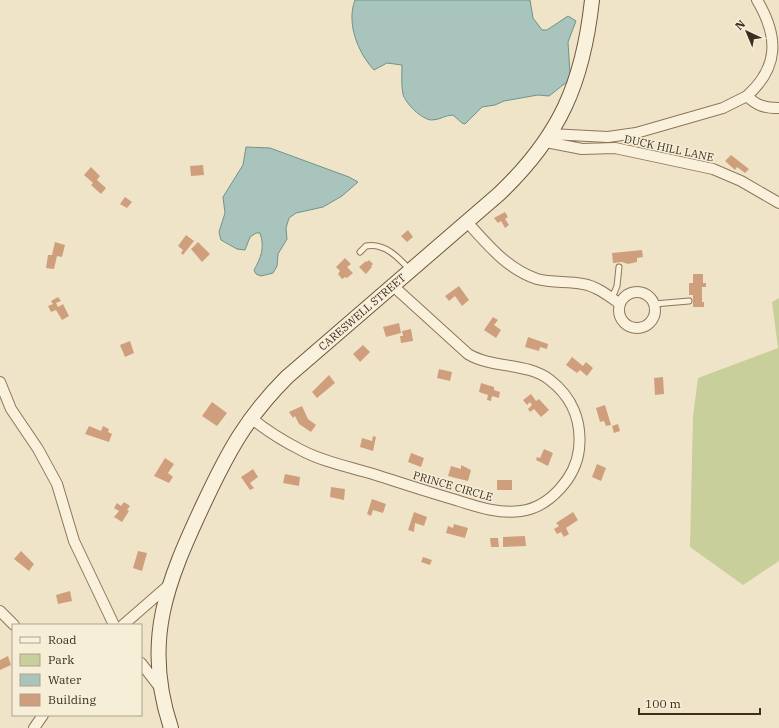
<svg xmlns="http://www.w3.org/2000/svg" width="779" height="728" font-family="'IBM Plex Serif',serif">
<rect width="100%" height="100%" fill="#f0e4c8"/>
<!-- green -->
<path fill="#c9cf9b" d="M779,298V561L743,585L690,547L693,416L698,378L778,348L772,302Z"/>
<!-- water -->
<path fill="#a9c4bc" stroke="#6f938a" d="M355,0H530L533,18L542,30H547L568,16L576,21L568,42L570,74L568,81L549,96L538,95L504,101L495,105L482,107L465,124L462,123L453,115C445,115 440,120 432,120C422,120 405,103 403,94C401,85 402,74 402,65L387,63L374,70C358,53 346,23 355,0Z
M246,147L270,148L349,177L358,182L342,196L323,207L296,213L289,218L286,228L287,239L278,254L277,266L273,273L261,276L256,274L254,270C261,258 265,247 260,233H256L250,237L245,250L237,249L221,240L219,232L225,213L223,197L243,165Z"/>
<!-- building -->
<path fill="#cf9f7d" d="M731,155L749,169L745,173L737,167L735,170L725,161Z
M203,165L204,175L191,176L190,166Z
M91,167L100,176L97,180L106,188L101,194L91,185L93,183L84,175Z
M125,197L132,202L127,208L120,204Z
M505,212L508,217L505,219L509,225L505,228L501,221L498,223L494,218Z
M408,230L413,237L407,242L401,236Z
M186,235L194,241L183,255L181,253L183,250L178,246Z
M55,242L65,245L62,257L57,256L54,269L46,268L48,255H52Z
M198,242L210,254L202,262L191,249Z
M642,250L643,257L637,258V262L628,264L622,262L613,263L612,253Z
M345,258L351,264L347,267L353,273L347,278L345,277L342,279L338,274L340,271L336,267Z
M369,260L373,264L371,266L372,267L366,274L359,267L366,261L367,262Z
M693,274H703V283H706V287H702V302H704V307H693V295H689V283H693Z
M459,286L469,300L462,306L455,296L449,301L445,296Z
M58,297L61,301L56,303L58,307L63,304L69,316L62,320L56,310L51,312L48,306L53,304L51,301Z
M493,317L498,320L494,325L501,330L496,338L484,330Z
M399,323L401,333L386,337L383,327Z
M411,329L413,341L401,343L400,336H403L402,331Z
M528,337L548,344L547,349L540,347L539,351L525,347Z
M130,341L134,353L125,357L120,345Z
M363,345L370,352L360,362L353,354Z
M572,357L583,366L586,362L593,368L587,376L580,370L577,373L566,365Z
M439,369L452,372L450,381L437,378Z
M329,375L335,383L317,398L312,392Z
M663,377L664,394L655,395L654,378Z
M481,383L494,387V390L500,392L499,398L492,396L491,401L487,400L488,395L479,392Z
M531,394L536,401L539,399L549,410L541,417L534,409L530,412L528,409L532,405L530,402L527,405L523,400Z
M212,402L227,413L217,426L202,416Z
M605,405L611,425L606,426L604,421L600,422L596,408Z
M302,406L308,419L316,425L311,432L299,424L295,416L293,418L289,412Z
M618,424L620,431L614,433L612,426Z
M89,426L101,431L103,426L109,429L108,432L112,434L109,442L85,434Z
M373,436L376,437L373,451L360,447L362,438L372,441Z
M544,449L553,453L548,466L536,460L537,457L540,458Z
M411,453L424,458L421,467L408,462Z
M165,458L174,464L168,473L173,477L169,483L154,476Z
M597,464L606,468L601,481L592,477Z
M461,465L471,470L468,481L448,476L451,466L461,469Z
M253,469L258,477L250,483L254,488L250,490L241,477Z
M285,474L300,477L299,486L283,483Z
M497,480H512V490H497Z
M331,487L345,489L344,500L330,497Z
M372,499L386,504L383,513L373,510L371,516L367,514Z
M124,502L130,506L127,510L129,511L122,522L114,517L119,511L114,508L117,503L121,506Z
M414,512L427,517L424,526L415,523L414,532L408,530Z
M573,512L578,520L566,528L569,534L564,537L561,532L557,534L554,529L559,526L556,523Z
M454,524L468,528L465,538L446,533L448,526L453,528Z
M525,536L526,546L503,547V537Z
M490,538H498L499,547H491Z
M21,551L34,564L29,571L14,559Z
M138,551L147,553L142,571L133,568Z
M423,557L432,560L430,565L421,562Z
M70,591L72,601L58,604L56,595Z
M8,656L11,665L0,670V660Z"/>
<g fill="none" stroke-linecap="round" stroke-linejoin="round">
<!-- lane casing -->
<g stroke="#8d765c" stroke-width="7">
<path id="lane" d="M360,252L366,246C385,243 398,257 410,270
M612,298L617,286L619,267
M654,304L689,301"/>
</g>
<!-- street casing -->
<g stroke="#8d765c" stroke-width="12">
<path id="street" d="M757,0C779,37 779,67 747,96C757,106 765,108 779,108
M550,134L608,137L636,133L723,108L747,96
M546,142L582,149L615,148L713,169L741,181L779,203
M467,222C488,245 507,269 537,279C552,283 568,281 583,284C596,286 609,296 620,304
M619 310a18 18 0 1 1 36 0a18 18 0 1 1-36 0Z
M0,382L11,409L38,449L57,484L74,541L114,625
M251,418C267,431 283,441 301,450C323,462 350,467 373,474C401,483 428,492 456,500C478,507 498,514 521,511C550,507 576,477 579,449C582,421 572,397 550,380C527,362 493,369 468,354L392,285
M0,611L14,625
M123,625L169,585
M141,663L161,689
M34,728L43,715"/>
</g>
<!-- secondary casing -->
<g stroke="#6f573f" stroke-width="16">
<path id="secondary" d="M171,728C142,641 167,582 204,503C228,452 246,418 287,377L499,194C560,136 583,83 592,0"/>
</g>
<!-- lane -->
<use href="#lane" stroke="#faf1dc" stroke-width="5"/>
<!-- street -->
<use href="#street" stroke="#faf1dc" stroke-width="10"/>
<!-- secondary -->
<use href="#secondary" stroke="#faf1dc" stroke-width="14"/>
</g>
<g text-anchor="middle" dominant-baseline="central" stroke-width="3" stroke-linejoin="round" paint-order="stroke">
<!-- street labels -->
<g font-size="11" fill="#3d2e20" stroke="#f7eed8">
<text transform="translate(669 148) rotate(12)">DUCK HILL LANE</text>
<text transform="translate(362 312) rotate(-41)">CARESWELL STREET</text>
<text transform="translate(453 486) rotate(16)">PRINCE CIRCLE</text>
</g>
</g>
<!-- legend -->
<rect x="12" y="624" width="130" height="92" fill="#f7eed8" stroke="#ada18e"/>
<rect x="20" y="637" width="20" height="6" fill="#faf1dc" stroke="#ada18e"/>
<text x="48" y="644" font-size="12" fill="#3d2e20">Road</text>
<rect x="20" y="654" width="20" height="12" fill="#c9cf9b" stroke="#ada18e"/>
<text x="48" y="664" font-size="12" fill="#3d2e20">Park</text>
<rect x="20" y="674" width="20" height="12" fill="#a9c4bc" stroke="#ada18e"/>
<text x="48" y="684" font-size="12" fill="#3d2e20">Water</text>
<rect x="20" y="694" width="20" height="12" fill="#cf9f7d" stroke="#ada18e"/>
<text x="48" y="704" font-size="12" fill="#3d2e20">Building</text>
<!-- north arrow -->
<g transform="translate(747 32) rotate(316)" stroke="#f7eed8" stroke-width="3" paint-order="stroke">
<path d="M0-3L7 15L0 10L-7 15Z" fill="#3d2e20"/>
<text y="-6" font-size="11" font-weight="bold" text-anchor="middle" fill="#3d2e20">N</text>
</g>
<!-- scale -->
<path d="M639 708v6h121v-6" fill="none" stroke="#3d2e20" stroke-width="2"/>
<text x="645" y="708" font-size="12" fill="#3d2e20" stroke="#f7eed8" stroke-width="3" paint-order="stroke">100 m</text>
</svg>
